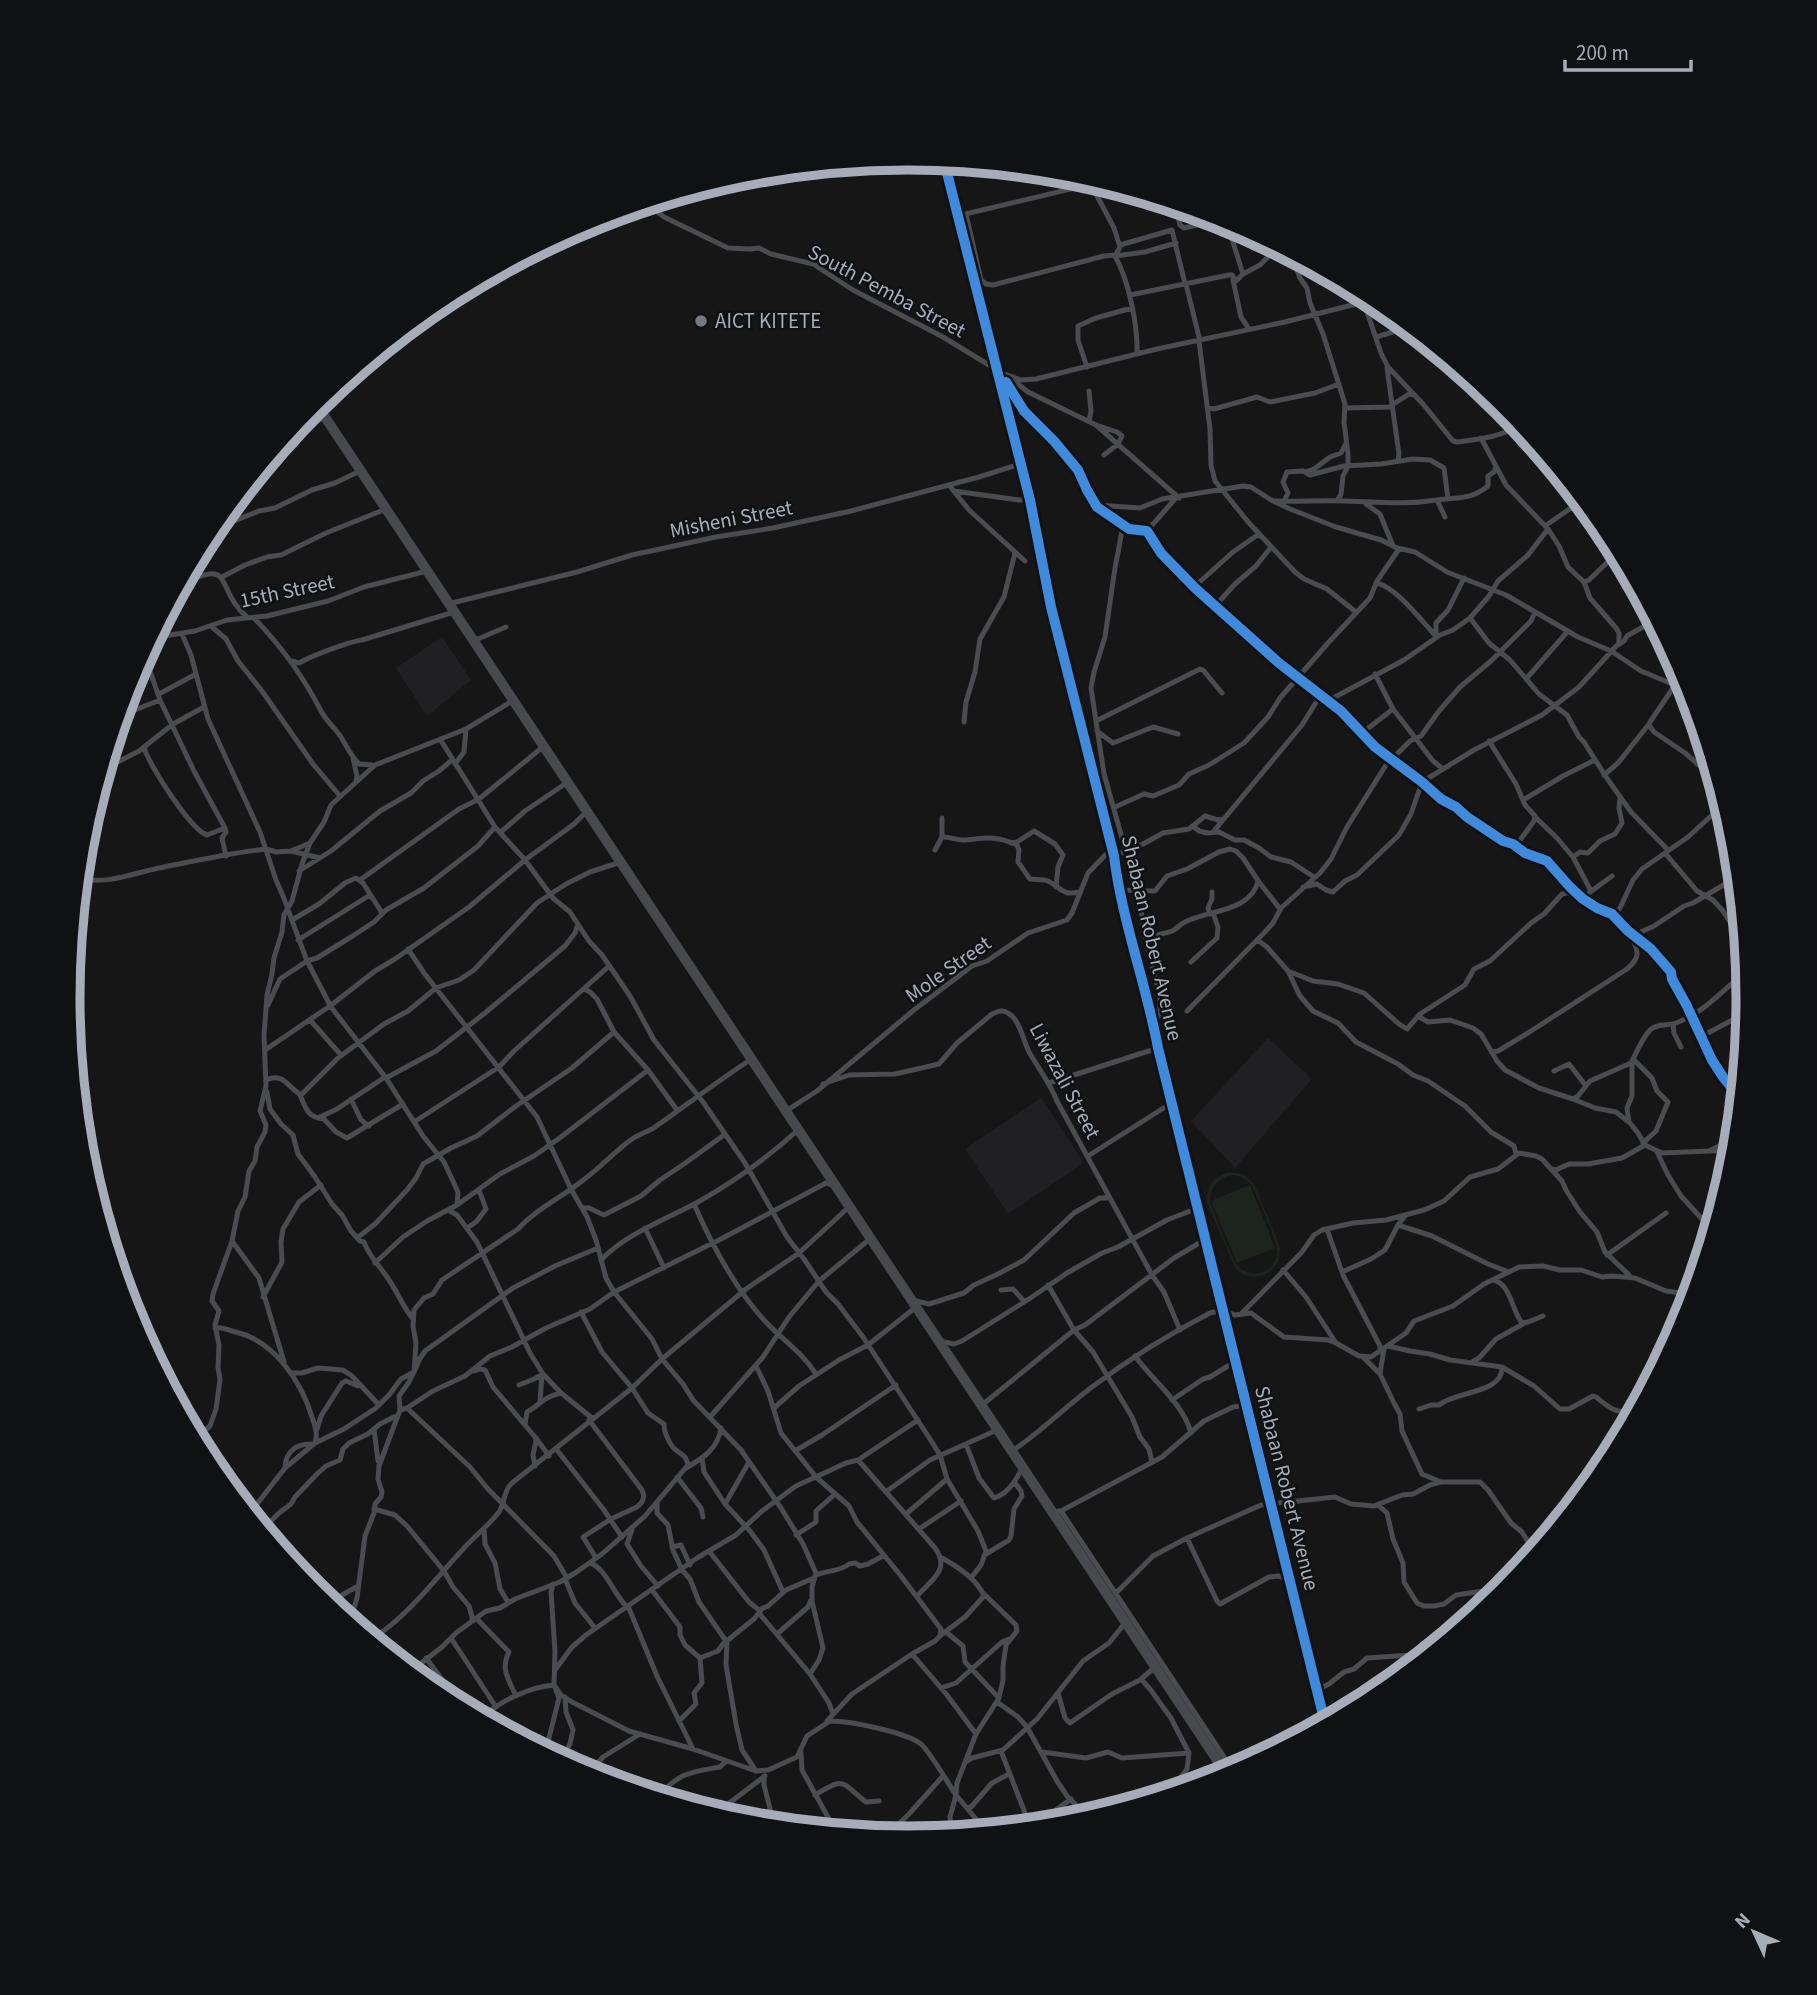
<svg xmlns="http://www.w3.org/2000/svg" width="1817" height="1995" font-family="'Source Sans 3',sans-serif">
<rect width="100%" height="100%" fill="#161617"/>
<!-- built -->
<path fill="#202023" d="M442,637L471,680L427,716L396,668Z
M1268,1038L1312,1079L1235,1168L1191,1121Z
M1041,1098L1084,1163L1008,1214L965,1149Z"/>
<!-- green -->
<path fill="#1c241d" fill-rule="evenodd" d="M1228,1172L1243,1174L1254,1184L1280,1247L1278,1261L1272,1270L1264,1275L1254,1277L1244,1275L1236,1269L1207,1203C1205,1187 1213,1177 1228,1172ZM1233,1175C1240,1176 1247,1179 1251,1185C1257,1194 1277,1241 1277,1251C1277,1260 1271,1269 1263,1272C1254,1275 1244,1273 1238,1266C1230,1257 1216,1216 1210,1202C1210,1187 1218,1177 1233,1175Z
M1250,1185L1275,1248L1237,1263L1211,1201Z"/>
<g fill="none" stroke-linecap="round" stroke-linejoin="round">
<!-- street -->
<path stroke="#4a4c50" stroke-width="5" d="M1082,187L1095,192L1114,228L1120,247L1115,256C1129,281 1138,326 1137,354
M646,203L664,217L728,248L750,249L759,248L771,254L813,264L853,290L943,337L1002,373L1021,380L1036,379L1157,349L1285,322L1360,303L1365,306L1381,353L1388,367L1423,404L1453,441L1457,442C1479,439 1501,437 1520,425
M966,214L981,280
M1177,214L1180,225L1184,228L1222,219
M957,216L1100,182
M1226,220L1243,274
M1120,245L1172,230L1185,284
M1291,254L1300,278L1307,288L1310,303L1323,334L1345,404L1344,422L1348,454V466L1343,476L1341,494L1337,501
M1115,256L1145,252L1176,243
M972,273L986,284L993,285L1104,256L1115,255
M1233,280L1241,317L1249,329
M1186,284L1200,341
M1130,295L1229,275H1232L1236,281L1243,274L1260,265L1269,256L1288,252
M1363,303L1378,301
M1376,337L1410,327
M1199,341L1210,429L1211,465L1215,481L1249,523L1295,572L1304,579L1327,589L1356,612
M1087,367L1078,340V326L1096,318L1132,308
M1387,368L1399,454L1398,461
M1002,373L1016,401L1024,411L1054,441L1078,470L1087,490L1097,507L1129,529L1147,531L1161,553L1195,588L1279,663L1341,711L1375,747L1422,782L1441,799L1456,807L1467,817L1503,841L1513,844L1525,853L1547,861L1570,887L1583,899L1597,908L1612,914L1627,930L1651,949L1671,972L1672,979L1687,1006L1712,1060L1723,1077L1739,1097
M1009,377L1028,392L1096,425L1179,498
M1207,407L1214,409L1257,397L1270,402L1315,393L1339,384
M1345,408L1389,407L1409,394L1414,395
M1089,421L1091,411L1089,391
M1099,426L1117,432L1122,436L1118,444L1104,455
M294,428L325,418
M1529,435L1543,453L1550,473L1559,483L1572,504L1571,508L1545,526
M1305,472L1314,469L1330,457L1341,453L1346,443
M949,485L969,510L1025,561
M954,491L1019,500H1030
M1437,500L1445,517
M1275,501C1298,502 1321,500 1345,501C1378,502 1404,505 1437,500C1458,497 1471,500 1488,486V476L1494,472L1496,466
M1284,501L1288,493L1283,482L1287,472L1303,471L1310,475L1344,466L1381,464L1413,459L1430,460L1444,468L1448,499
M1366,504L1380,514L1393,546
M1096,505L1140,508L1162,499L1243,486L1251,487L1271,500L1290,509L1336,527L1381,540L1397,548L1415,552L1447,572L1506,595L1578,637L1611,651L1641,671L1670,683L1690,694
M1123,526L1115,568L1105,637L1094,672L1091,688L1104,774L1126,852
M211,530L259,511L275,508L312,490L335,483L360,471
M1147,531L1175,499
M222,577L245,565L267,557L281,555L326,533L386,509
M1584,582L1589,580L1618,552
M1376,583C1396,586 1423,623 1437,637
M181,585C236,556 214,589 247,617
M1194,587L1233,552L1259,534
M448,604L577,572L632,555L716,537L773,528L851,511L979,477L1020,464
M1216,605L1235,584L1256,566L1271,547
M254,618C281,646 303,676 321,711C326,721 335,728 341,737C347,747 351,756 359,764L372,765
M1470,618L1489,643L1510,660L1539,694L1567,715L1579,737L1584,742L1606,777L1631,812L1668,850
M211,626L226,639L238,661L262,691L313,764L340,796
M182,634L191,655L208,719L260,832L276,880L283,896L307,961L331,1007L386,1078L423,1136L444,1162L458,1192L457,1205
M1436,636V623L1448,610L1464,578
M152,638L195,631L227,620L267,616L328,601L364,587L427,571
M473,641L506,627
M1618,645L1624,641L1627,636L1655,620
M143,657L150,671L160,700L194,771L225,828L226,832L222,838L226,856
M292,661L299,663C311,656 348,642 362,640L454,612
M1375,674L1393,709L1433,761L1443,769
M1526,679L1568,631
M1675,685L1650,722L1649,725L1654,732L1685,753L1716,780
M159,694L196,674
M126,697L135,709
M1326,700L1335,697L1404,660L1440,635L1453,630L1470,618L1489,596L1498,581L1528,555L1548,529
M120,716L160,700
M1096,721L1200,669L1203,670L1222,693
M964,722L966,702L975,672L980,639L1004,597L1015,553
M1097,731L1113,743L1153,727L1178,734
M1362,733L1393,709
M440,739L495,827L525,860L553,898L570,912L589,941L602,955L630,996L654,1040L703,1102L745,1163L787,1237L804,1259L826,1292L838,1304L863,1337L930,1439L940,1455L947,1479L978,1531L986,1551L981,1565L971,1578
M1489,741L1516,784L1525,805L1535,816L1534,821L1518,843V848
M111,744L118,761
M144,747C148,764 191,830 207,835L225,828
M353,758L357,776L356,782
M455,764L464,752L466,729
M1697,764L1707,749
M104,769L139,751L173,724L204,707
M1604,775L1618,763L1649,724
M1523,800L1563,776L1595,760
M1115,807L1144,794L1153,796L1179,785L1189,774L1209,765L1244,743L1268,717L1280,698L1328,643L1370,598L1377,581L1399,549
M1535,817L1557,838L1573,857L1591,891
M1193,826L1199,831L1207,833L1219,832L1235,840H1244L1259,848L1271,857L1291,862L1314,877
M501,832L525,811L568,782
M1213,832L1302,725L1320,696
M942,837C950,836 956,841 965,840C986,838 995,835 1017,845L1019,850L1018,862L1030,879C1036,880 1042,879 1048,881C1061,887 1061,896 1079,892
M1011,843L1017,842L1034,831L1055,844L1063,855L1058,867L1056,887
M935,850L942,837V818
M291,851L310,843
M1665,853L1697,891L1713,900L1723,911L1737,933L1744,951
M1114,856L1143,844L1163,833L1189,829L1205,816L1218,820L1224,819
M1573,857L1580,852L1588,853L1600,841L1615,834L1622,823L1619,808L1620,797
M299,871L331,851L380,811L411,793L423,781L439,771L452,760
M80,879C110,884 130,874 159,868C194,861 230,853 266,849L276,852L291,851L320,858
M360,880L459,809L479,799L544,746
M1303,887L1317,884L1326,890L1333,892L1345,881L1357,875L1399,835L1411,814L1422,782L1474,750L1542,715L1579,687L1619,643V633L1616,628L1590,598L1584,582L1568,567L1559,546L1548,529L1506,485L1481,438
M1137,889L1146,939L1160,997V1014L1154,1022
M1120,890L1155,891L1167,876L1187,869L1219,852L1230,849L1236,851L1243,858L1259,882L1280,909
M1582,898L1612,876
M1210,914L1208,908L1212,899V892
M1614,915L1620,908L1633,880L1642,869L1688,837L1724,804
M292,920L319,904L345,883L356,878L363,883L382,913
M1146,939C1157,933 1162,935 1172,931C1177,929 1180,924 1185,922C1208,910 1251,912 1258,881
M298,940L370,895
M1257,940L1267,947L1288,971L1300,996L1313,1011L1338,1023L1356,1042L1398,1064L1413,1075L1428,1081L1465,1106L1491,1132L1514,1146L1516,1154
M408,949L424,973L537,1117L571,1189L587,1217L596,1240L606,1278L614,1292L721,1239L826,1183L834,1186
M1191,962L1217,938L1218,927L1213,913
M1288,971L1313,981L1338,984L1364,993L1399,1024L1407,1029L1420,1014L1465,985L1474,969L1490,961L1531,923L1544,914L1562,894L1574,891
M584,989L590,992L597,999L614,1032L648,1070L677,1110
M268,1005L280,979L307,961L317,958L351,937L374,922L386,910L424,888L478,846L495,827
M1187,1011L1264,933L1273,923L1281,908L1320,873L1331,859L1347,827L1386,765L1410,741L1421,736L1439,711L1460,687L1491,661L1531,621L1535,612
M1418,1016L1428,1022L1450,1020L1473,1028L1481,1034L1497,1061L1505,1070L1539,1088L1573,1099L1595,1108L1616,1112L1630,1123L1638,1133L1645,1145
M310,1020L341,1055
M1673,1024L1674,1033L1681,1047
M1698,1028L1705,1034L1708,1033L1747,1012
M265,1050L330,1006L375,971L395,959L469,907L525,860L574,824L587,811
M1491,1052L1498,1051L1528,1033L1627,969C1640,958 1639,952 1632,938L1634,935L1654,926L1684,906L1693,903L1737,877
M1633,1059L1652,1078L1657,1091L1668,1102L1656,1131L1643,1143
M1554,1071L1569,1064L1586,1086
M386,1078L436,1051L485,1013L565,946L575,933L578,924
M266,1080C284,1072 287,1087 301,1095L338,1058L384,1024L408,1011L436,988L459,980L474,970L537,903L566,884L590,872L621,862
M1049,1083L1158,1048
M823,1084L849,1075L895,1074L939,1064L957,1043L992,1014C997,1012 1002,1009 1008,1013C1020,1020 1023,1040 1029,1052C1039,1069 1050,1083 1057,1101L1152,1275L1164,1292L1180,1330
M267,1092L270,1109L281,1124L293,1135L298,1154L315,1177L332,1204L342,1215L351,1231L360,1241L364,1242C369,1257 381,1267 389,1280C398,1293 403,1307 413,1319
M300,1095C306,1109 308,1118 324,1119L336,1132L347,1138L403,1104
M351,1099L361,1120L369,1126
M1573,1099L1578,1096L1590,1081L1631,1063C1637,1052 1641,1040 1650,1030C1657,1023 1668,1026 1676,1023C1704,1013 1723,989 1746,972
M786,1111L817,1091L914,1010L972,966L987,961L1028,933L1067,920L1072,913L1088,873L1112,848
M320,1117L337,1109L385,1077
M414,1122L499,1067L514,1051L608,967
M1629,1122L1627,1108L1632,1096V1062
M1709,1151L1721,1145L1736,1129
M1657,1152L1668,1175L1681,1196L1712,1230
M1088,1156L1173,1102
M1551,1169L1562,1181L1566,1190L1580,1212L1597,1232L1605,1252L1629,1275
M694,1204C711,1243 735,1288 764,1320C781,1339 802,1352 816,1374
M582,1208H589L604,1215L641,1196L660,1180L684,1164L724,1135
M448,1210L457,1215L477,1242L530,1353L543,1374L561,1393L592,1418
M1398,1225L1432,1236L1488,1264L1509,1272
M467,1228L476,1222L486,1209L479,1190
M645,1228L664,1268
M1327,1229L1343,1275L1380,1346V1351
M357,1238L375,1224L407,1190L416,1178L423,1164L451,1148L477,1136L516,1106L572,1068L614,1032
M232,1241L259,1278L284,1362
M1607,1255L1666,1213
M601,1260C627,1233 665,1220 698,1202C734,1182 767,1158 798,1130
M375,1263L403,1237L427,1221L457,1205L500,1174L534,1156L561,1137L648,1070
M1283,1270L1306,1297L1336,1343
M1342,1272L1371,1259L1385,1250L1398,1225L1405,1216
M1493,1280C1511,1284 1511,1309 1522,1323L1528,1322L1543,1316
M1048,1285L1074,1330L1093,1352L1132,1417L1140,1437L1149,1449L1152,1462
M1001,1290L1013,1289L1023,1300L1026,1301
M263,1297L282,1262L281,1242L283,1229L299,1202L321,1185
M912,1300L929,1304L964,1293L974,1285L998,1274L1024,1260L1074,1213L1100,1198H1109
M1241,1314L1302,1252L1314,1235L1322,1230L1353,1223L1386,1220L1424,1210L1444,1201L1470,1177L1498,1169L1519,1153L1536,1156L1542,1159L1551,1169L1556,1170L1569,1164H1588L1622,1158L1645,1145L1662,1153L1734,1150
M215,1328C226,1327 226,1330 236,1332C274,1341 301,1381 312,1417C315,1426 318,1433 315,1443L285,1468L250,1513
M940,1341L954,1344L962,1341L1029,1299L1067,1273L1102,1253L1118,1247L1167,1220L1198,1208
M1388,1346L1410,1351L1430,1354L1450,1360L1502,1367L1534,1386L1560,1409H1569L1593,1396L1596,1397C1612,1410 1616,1414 1636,1410
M1135,1356C1153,1381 1183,1403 1191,1433
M1363,1357L1380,1374L1394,1403L1400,1414L1402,1431L1422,1474L1441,1482H1480L1488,1490L1511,1523L1522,1532L1535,1553
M1472,1362L1479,1358L1496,1339L1523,1324
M756,1366L768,1391L781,1433L816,1477L849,1506L857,1522L901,1576L941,1629L940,1636L935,1641L912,1654L852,1694L827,1721
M474,1371L480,1369L485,1370L493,1387L535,1437L536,1441L533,1455L535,1466
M291,1373H302L318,1368L343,1370L352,1376L379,1405
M1380,1373L1384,1349
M519,1385L534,1379L543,1374
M1172,1400L1203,1379L1210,1377L1236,1361
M540,1402L542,1374
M982,1405L1074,1330L1085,1325L1174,1258L1206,1239
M407,1408L470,1467L488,1489L554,1556L567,1578
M774,1408L799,1386L839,1360L868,1345L916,1307
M1419,1409L1431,1405H1439C1455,1391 1503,1394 1502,1367
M400,1410L407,1408L433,1391L465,1376L490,1356L512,1347L546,1328L590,1309L614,1292L652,1339L662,1359L683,1384L693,1400L741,1450L781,1508L803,1544L816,1573L812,1587V1601L823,1648L819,1660L810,1674
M710,1417L763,1357L789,1317L819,1281L871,1238
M589,1420L642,1490L644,1496L642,1502L637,1507L611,1519L583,1537L596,1558
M525,1424L527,1412C540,1405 543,1397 561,1393
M317,1429L321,1416L342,1383L346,1381L358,1386
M374,1429L378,1461
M196,1438L210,1426L216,1409L220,1380L218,1367L219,1345L215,1325L219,1311L212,1301L213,1294L232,1241L238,1211L245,1197L249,1171L255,1161L257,1147L265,1132L266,1125L260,1111L266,1086L264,1036L267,995L272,974L274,958L282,932L284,915L292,901L302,864L310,843L324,822L331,805L375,765L466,729L514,700
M536,1438L549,1456
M315,1443L344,1429L376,1408L389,1395L401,1379L414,1372L419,1360L425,1351L513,1288L555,1266L598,1248
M966,1444L979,1478L994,1498C1008,1494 1016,1481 1022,1468
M557,1450L604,1510L622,1537
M795,1451L822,1435L896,1385
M1012,1451C1040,1433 1065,1407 1092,1387C1129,1359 1169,1334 1210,1313L1223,1310L1235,1315L1251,1313L1284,1337L1328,1340L1336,1343L1359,1356L1371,1357L1406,1333L1414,1321L1453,1306L1484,1284L1519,1267L1543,1266L1560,1270H1581L1602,1277L1612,1276L1635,1278L1666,1291L1681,1293L1693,1291
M702,1459L704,1472L725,1504L750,1531L764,1550L783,1592
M858,1460L935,1548C951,1570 931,1580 917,1596
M285,1467C286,1451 297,1443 313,1444
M686,1468C703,1458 718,1449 721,1428
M677,1477L701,1508L703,1517
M887,1491L930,1460L997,1430
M657,1503V1513L668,1525L673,1550L682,1570L690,1579L699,1602L726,1641
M725,1504L749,1462
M1378,1505L1387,1513L1393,1539L1403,1563L1404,1582L1417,1603L1424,1606H1434L1444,1604L1456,1595L1484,1591L1491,1592
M374,1509L395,1515L407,1526L444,1571L453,1587L469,1606L473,1621
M1058,1511H1061L1162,1457L1204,1421L1233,1407L1247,1405
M1061,1511L1234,1772
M906,1514L947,1479
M484,1528L485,1544L495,1563L500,1589L508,1602
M263,1529L279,1513L291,1504L295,1497L317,1474L326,1466L340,1460L343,1449L349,1443L368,1434L380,1424L398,1415
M919,1529L961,1501
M632,1530L627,1544L641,1566L658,1586
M796,1535L816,1522V1511L835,1494
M1187,1538L1217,1601L1220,1604L1269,1577L1278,1576L1289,1579
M672,1547L681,1545L690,1565
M709,1551L749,1602L759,1610L768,1606L786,1590L814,1578
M986,1554L1009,1540L1011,1536L1014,1509L1022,1496L1021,1491L1015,1483
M590,1563C606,1568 614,1595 627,1607
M816,1575C827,1570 840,1572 849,1564L855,1563L860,1566L868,1564L883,1556
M565,1579L575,1603L595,1628
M652,1590L680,1627V1635L685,1645L700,1658
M1117,1592L1153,1556L1187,1538L1261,1505L1335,1497L1351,1504L1374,1506L1402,1495L1413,1494L1430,1485L1441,1482
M328,1603L358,1586
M628,1606L657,1676L693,1749
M759,1613L810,1674L829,1703L833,1714
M476,1618L509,1652C500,1669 509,1680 516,1696
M353,1623V1611L357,1598L365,1536L374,1513L375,1504L381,1497L382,1492L378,1479L379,1466L400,1410L399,1396L409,1382L414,1372L416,1343L413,1326L414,1310L424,1298L433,1294L442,1280L518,1229C536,1209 561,1198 582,1181C600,1168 614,1152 632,1139C639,1134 648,1132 655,1127C688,1104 719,1080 753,1058
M946,1632L963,1646L965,1662L999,1698
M777,1634L808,1607L811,1600
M941,1635L965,1617L984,1596C977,1579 958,1567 942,1558
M451,1638L496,1707
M372,1639C409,1615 435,1579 465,1547C476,1535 489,1525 499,1512C505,1503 503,1491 512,1483L632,1388L662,1359L746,1289L799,1253L850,1206
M727,1640L726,1665L736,1724L742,1750L756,1771
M912,1654L947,1695L976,1734L957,1783L956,1795L985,1830
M426,1658L463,1707
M555,1670L572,1647L586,1635L697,1558L736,1535L762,1511L796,1486L846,1463L858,1460L918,1420
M411,1671L442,1647L456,1633L486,1611L500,1608L515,1599L560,1582L575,1573L602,1554L645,1516L688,1465C686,1456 684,1456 677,1451C670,1446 664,1433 664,1424L648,1413L632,1388L602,1352L581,1312
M1141,1679L1150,1689L1171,1718L1189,1753L1187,1769L1180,1778L1160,1795
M941,1688L956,1683L1002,1642L1009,1639
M1317,1690L1329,1684L1344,1672L1354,1669L1367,1658L1412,1655L1429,1646L1439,1644
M1058,1693L1065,1718L1070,1723L1112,1694L1140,1680L1155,1667
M997,1702L1018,1717L1027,1727L1057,1781L1067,1796L1088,1817
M482,1717C501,1701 529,1687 554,1685L561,1695L572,1702L629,1731L693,1749L756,1771L768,1770L797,1757L807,1736L830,1721C851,1721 905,1732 921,1744C930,1752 948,1783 956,1795L950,1817L952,1833
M679,1721L696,1704L694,1693L702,1683L700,1658L718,1651L723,1644L754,1619L761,1610
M976,1734L999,1698L1003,1680V1666L1006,1645L1017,1631L1016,1625L984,1594
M1001,1751L1030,1826
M1042,1752L1086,1758L1108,1752L1122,1758L1189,1753
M801,1753L802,1770L835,1830
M551,1755L548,1742L559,1698L554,1685L555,1651L551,1592L553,1584
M561,1760L570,1744L573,1730L566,1712L565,1697
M965,1762L972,1758L1003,1750L1037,1719L1083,1661L1109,1643L1125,1623
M588,1774L603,1757L640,1734
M764,1776V1785L774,1824
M815,1795C846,1776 840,1782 866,1802L879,1801
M659,1796C679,1772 692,1772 720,1767L726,1761
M967,1808L971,1807L992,1783L1009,1774
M716,1813L765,1776
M1044,1824L1057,1809L1071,1799
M886,1836L909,1814L943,1776"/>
<!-- secondary -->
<path stroke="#484a4e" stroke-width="7" d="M944,161L1030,500L1051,607L1114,856C1122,921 1146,983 1158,1048L1325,1723"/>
<!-- highway -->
<path stroke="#48494c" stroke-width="10" d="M315,402L1227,1775"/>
<!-- cycleway casing -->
<g stroke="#101113" stroke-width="15">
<path id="cycleway" d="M944,161L1030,500L1051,607L1114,856C1122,921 1146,983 1158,1048L1325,1723
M1006,382L1024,411L1054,441L1078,470L1087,490L1097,507L1129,529L1147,531L1161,553L1195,588L1279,663L1341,711L1375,747L1422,782L1441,799L1456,807L1467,817L1503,841L1513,844L1525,853L1547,861L1570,887L1583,899L1597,908L1612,914L1627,930L1651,949L1671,972L1672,979L1687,1006L1712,1060L1723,1077L1739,1097"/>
</g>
<!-- cycleway -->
<use href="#cycleway" stroke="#408adc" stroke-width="10"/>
</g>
<!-- markers -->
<circle fill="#747880" stroke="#101113" stroke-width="2.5" cx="701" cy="321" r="7"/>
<g text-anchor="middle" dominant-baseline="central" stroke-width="5" stroke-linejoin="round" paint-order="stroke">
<!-- street labels -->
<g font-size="21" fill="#a6adb9" stroke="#101113">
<text transform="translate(887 291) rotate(28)">South Pemba Street</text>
<text transform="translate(731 519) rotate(-11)">Misheni Street</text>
<text transform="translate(287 591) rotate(-12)">15th Street</text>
<text transform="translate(1152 938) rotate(77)">Shabaan Robert Avenue</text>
<text transform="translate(948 969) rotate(-35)">Mole Street</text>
<text transform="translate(1065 1081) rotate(62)">Liwazali Street</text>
<text transform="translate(1287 1488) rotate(76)">Shabaan Robert Avenue</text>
</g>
<!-- poi labels -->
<g font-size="21" fill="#a6adb9" stroke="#101113" text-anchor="start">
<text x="715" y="321">AICT KITETE</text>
</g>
</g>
<!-- crop -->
<path d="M0 0H1817V1995H0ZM80 998a828 828 0 1 1 1656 0a828 828 0 1 1-1656 0Z" fill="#101113" fill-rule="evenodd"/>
<path fill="none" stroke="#a6adb9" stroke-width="9" d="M80 998a828 828 0 1 1 1656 0a828 828 0 1 1-1656 0Z"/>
<!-- north arrow -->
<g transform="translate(1754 1932) rotate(314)" stroke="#101113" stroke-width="5" paint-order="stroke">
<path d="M0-5L12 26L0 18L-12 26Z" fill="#a6adb9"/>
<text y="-10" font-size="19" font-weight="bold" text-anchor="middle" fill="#a6adb9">N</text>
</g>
<!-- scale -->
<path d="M1565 60v10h126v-10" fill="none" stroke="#a6adb9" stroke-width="3.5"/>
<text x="1576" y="60" font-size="21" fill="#a6adb9" stroke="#101113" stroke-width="5" paint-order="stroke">200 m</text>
</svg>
